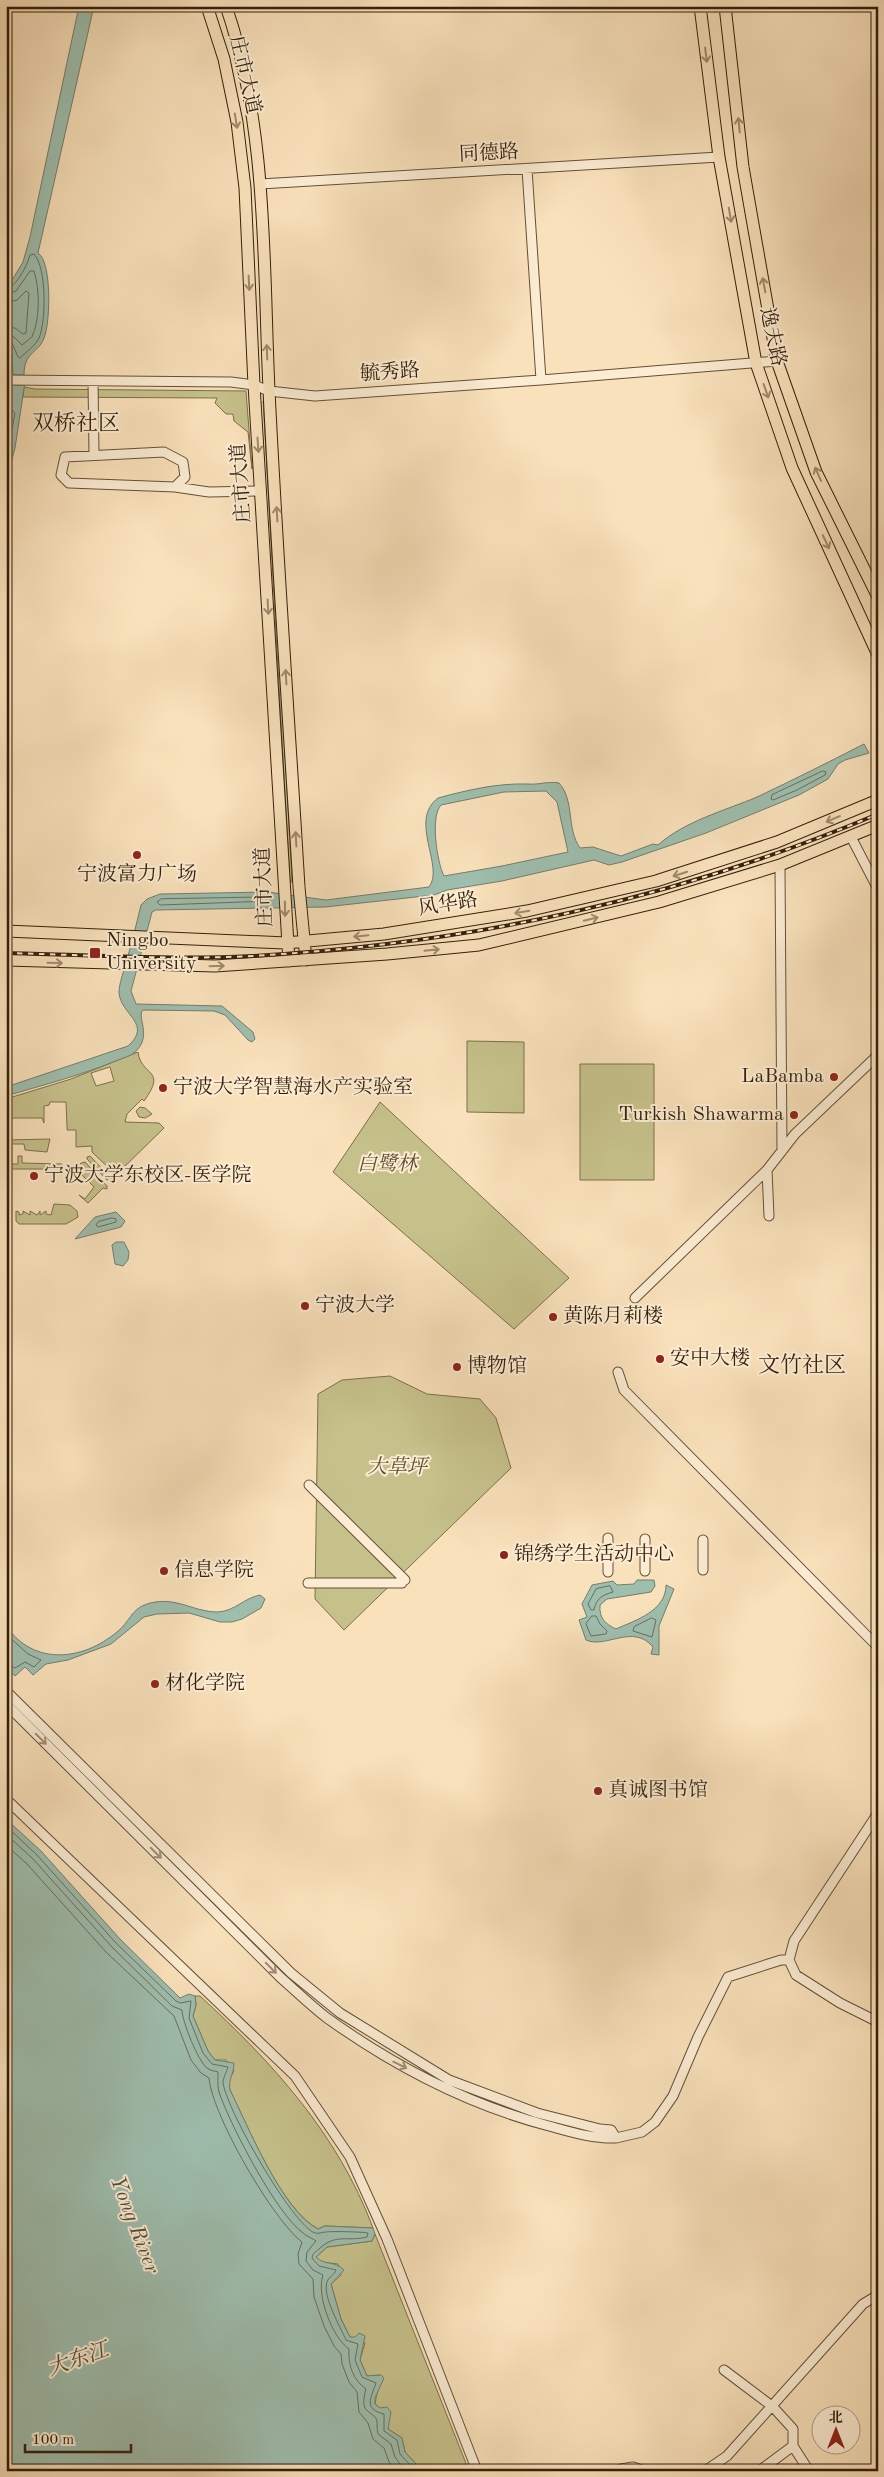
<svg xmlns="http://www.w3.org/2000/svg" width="884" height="2477" font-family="'Old Standard TT','Noto Serif SC',serif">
<rect width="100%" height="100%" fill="#f9e1bb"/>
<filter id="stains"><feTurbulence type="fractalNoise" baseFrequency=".004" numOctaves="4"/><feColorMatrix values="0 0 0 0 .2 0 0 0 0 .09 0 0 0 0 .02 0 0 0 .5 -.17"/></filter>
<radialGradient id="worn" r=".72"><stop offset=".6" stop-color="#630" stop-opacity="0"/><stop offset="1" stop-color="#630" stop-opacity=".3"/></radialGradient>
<!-- green -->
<path fill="#c6c18b" stroke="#7c704a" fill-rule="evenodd" d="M24,387L35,389L246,391L252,469L248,432L234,421L233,414H226L215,403L217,398L23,397Z
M266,399L292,882H290L263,401Z
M467,1041L524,1042V1113L467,1112Z
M138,1052C141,1077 168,1068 144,1101L142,1099L127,1114L125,1122L159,1123L164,1128L116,1175L92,1152V1146L76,1147V1130H67V1127L66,1102H50L49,1105L44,1106V1123L42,1118H6V1099L71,1079ZM110,1067L114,1081L96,1086L91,1073Z
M580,1064H654V1180H580Z
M380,1102L569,1278L514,1329L333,1172Z
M140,1107L145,1108L152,1114L145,1118L139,1117L136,1111Z
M50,1139L47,1152L25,1150L24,1144H6V1140Z
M18,1156H22V1163L62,1164V1169H9V1164H18Z
M90,1156L111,1178L112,1180H107L87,1159V1157Z
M85,1162L107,1186V1189L103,1188L88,1203L79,1195L85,1199L94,1187L78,1171L74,1174L72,1172L81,1163Z
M54,1204L70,1205L77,1211L78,1217L66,1224H19L16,1221V1211L19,1212V1215L23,1214V1211L30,1215V1211L37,1215L40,1211V1215L46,1211V1214L51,1215Z
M390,1376L427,1394L480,1399L496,1418L511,1468L344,1630L315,1599L318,1394L342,1380Z
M195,1996H200C272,2062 338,2134 373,2228L325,2226L318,2229C282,2210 248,2127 230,2090L228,2081L234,2071L226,2060H215L208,2051L193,2016L196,2005Z
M375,2234L469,2471H417L416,2464L405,2452L402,2438L388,2429L380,2408L375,2404L380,2375L367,2376L360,2360L365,2343L350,2337L341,2319L331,2284L341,2275L338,2264L321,2262L316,2257L327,2247L372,2241Z"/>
<!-- water -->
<path fill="#9ebeae" stroke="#737e6c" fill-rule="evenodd" d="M79,6H94L38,253C52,262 50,320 45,335C40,354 24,350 24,375H13L12,354L6,342V290L23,262L30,237Z
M12,382H25L15,448L6,481V426Z
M864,744L869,753L845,760L838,764L828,779L799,795L706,833L622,862L609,865L594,860L502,881L447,890L434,895L325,907L156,910L152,912L131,991L136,1004L222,1006L253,1032L255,1039L252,1042L248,1040L225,1015L214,1011L143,1010C136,1017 153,1036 135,1052C131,1056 123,1058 118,1060C82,1075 43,1085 6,1096V1087L128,1046C153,1024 121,1015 119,993C119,984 123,974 125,966C131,946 136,926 141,905L147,899L160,894L268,892L326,900L429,887C445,867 408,820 438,798C468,790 497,783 528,784C539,785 547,781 559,783C575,801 566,828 580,848L593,847L621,856L653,844L658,845C685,821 724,811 757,797C793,780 829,762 864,744ZM546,791L557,802L568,852L502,866L444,876C437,862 430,817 441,805L504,792Z
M116,1212L125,1221L121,1227L75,1239L95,1217Z
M116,1242H124L129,1252L128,1260L123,1266L115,1264L112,1245Z
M637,1580H654L655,1586L651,1592L607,1599L600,1605C599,1618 605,1624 616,1629C636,1620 666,1611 666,1585L674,1589L659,1626V1655L651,1654L653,1647C633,1623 606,1649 586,1640L579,1620L587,1617L582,1604L592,1585L613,1581L617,1585L634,1584Z
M260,1595L265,1599L261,1608L242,1619L232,1622H220L189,1613L157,1614L144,1617L111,1644L68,1660L46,1664L33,1675L25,1667L15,1676L6,1667V1626C34,1666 82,1661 117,1632C129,1623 131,1609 147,1604C175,1595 192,1612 218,1612C235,1611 244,1598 260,1595Z
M6,1819L41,1851L120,1939L180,1998L189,1994L195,1996L196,2005L193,2016L208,2051L215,2060L234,2063C234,2074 228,2079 230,2090C248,2126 282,2211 318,2229L325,2226L373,2228L375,2234L372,2241L327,2247L316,2257C325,2266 334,2260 344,2270L331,2284L341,2319L350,2337H355L359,2333L365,2336L360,2360L367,2376L381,2375L384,2378L375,2398V2404L380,2408L387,2407L391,2412L388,2429L402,2438L405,2452L416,2464L417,2471H12L6,2462Z"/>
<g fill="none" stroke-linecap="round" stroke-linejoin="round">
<!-- shore -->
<path stroke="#686e5c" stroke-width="1" d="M6,289C17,287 27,265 30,255L34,254C47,268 46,322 39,338C35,346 26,352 20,358L18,357L12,343L6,341
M6,295L16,291L30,271H34C40,290 40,319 32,337L22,345L14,337L6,335
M6,303L17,300L26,291L29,293L26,333L23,334L15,328L6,327
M6,412L13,411L15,413L6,462
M823,771L826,772L825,775L797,790L773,800L771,799L772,795Z
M267,897L271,898L270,901L160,905L157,902L161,899Z
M112,1218L116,1219V1222L98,1227L96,1225L98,1222Z
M610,1586L613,1592C603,1595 596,1598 594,1610H591L588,1604L596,1589Z
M592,1616H596L600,1624L607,1631L606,1634L591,1636L586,1624Z
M652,1618L656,1620L652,1637L633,1631L634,1627Z
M6,1634L28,1654L41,1660L34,1667L25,1662L15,1668L6,1664
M6,1826L37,1855L116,1943L176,2001L180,2003L191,2001L189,2018L203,2053L212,2064L228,2067C227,2071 224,2076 223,2081C223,2104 293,2226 315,2233C319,2234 322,2232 326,2232C332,2231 365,2232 368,2233L367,2237C347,2242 336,2233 319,2249C315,2253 313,2252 312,2258L319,2266L336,2270C335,2275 328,2277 327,2282C322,2296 341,2328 346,2340L358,2344L355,2360L362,2377L376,2383C371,2398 363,2409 384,2414V2431L397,2440L400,2454L411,2466L412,2471
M6,1834L33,1859L112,1947L172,2006L182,2010C182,2021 198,2061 207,2068C211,2071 215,2071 218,2072C218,2080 217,2087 220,2095C232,2128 276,2213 303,2233C306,2236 312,2238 316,2241L307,2252L306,2261L313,2270L323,2275C316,2295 332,2337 349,2349C348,2365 353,2380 366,2389C358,2417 374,2409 377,2421C377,2426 377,2429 378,2434L391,2444L395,2457L405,2471
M6,1845L27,1864L106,1952L174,2016L191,2060L201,2073L209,2078C212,2115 273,2220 302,2242L298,2254L299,2264L313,2279L314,2297L324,2326L334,2346L341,2354L342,2364L349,2382L357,2392L359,2412L368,2423L373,2439L384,2448L389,2462L398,2471"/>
<!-- minor casing -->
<g stroke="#645036" stroke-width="11">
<path id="minor" d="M527,169L541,380
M260,184L719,157
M6,380L231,382L254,385L269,391L315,396L541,380L777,361
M93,381L94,455
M175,487L185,477L183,462L164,452L65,457L61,475L69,483L175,487L209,492L261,491
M851,837L878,889
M780,865L782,1151
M767,1170L795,1134L878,1055
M635,1298L767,1170L769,1216
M618,1372L624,1390L878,1647
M309,1485L405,1580
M645,1539V1571
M703,1540V1570
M608,1572V1538
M308,1583H402
M6,1691L291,1973L340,2013L449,2080L537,2113L600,2129L611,2130L616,2138C593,2139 571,2132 549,2126C469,2105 394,2066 327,2018C311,2006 296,1991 281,1978L6,1704
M6,1799L295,2076L350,2157L387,2239L477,2471
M878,1813L794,1941L789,1960L796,1975L840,2003L878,2022
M616,2138L642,2132L655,2122L673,2096L698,2037L728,1977L781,1960H789
M724,2370L773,2407L793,2429V2446L809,2471
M621,2469L633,2467L644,2471
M705,2471L727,2456L863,2304L878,2295
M759,2471L793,2446"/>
</g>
<!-- major casing -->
<g stroke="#331f09" stroke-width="13">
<path id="major" d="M207,6L224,59L237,122L245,188L254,385L289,961
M226,6C268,129 263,262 269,390C277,556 289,721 299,887L306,960
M700,6L719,157L756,363L792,468L878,655
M725,6L743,167L777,361L816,472L878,597
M6,931L286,943L384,934L527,911L656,881L777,842L878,800
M6,960L215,966L387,954L479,945L659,902L780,865L878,825"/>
</g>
<!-- minor -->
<use href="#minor" stroke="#fbecd3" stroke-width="9"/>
<!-- major -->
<use href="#major" stroke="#f9e1bb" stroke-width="11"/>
<!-- rail casing -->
<g stroke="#331f09" stroke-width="4">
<path id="rail" d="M6,953C88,955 171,960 252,956C473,943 673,900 878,814"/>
</g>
<!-- rail -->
<use href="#rail" stroke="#fbecd3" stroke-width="2" stroke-dasharray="5.5" stroke-linecap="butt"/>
</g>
<!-- one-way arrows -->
<defs><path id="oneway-shaft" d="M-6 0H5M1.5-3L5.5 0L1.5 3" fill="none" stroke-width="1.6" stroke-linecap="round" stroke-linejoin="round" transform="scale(1.25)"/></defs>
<g stroke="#a08a6b">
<use href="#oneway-shaft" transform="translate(706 55) rotate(83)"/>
<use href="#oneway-shaft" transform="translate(236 121) rotate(81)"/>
<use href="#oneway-shaft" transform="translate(739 125) rotate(-96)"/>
<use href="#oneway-shaft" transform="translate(730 215) rotate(80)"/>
<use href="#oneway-shaft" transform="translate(249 283) rotate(87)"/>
<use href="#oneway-shaft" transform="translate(764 285) rotate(-100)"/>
<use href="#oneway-shaft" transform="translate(267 352) rotate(-92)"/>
<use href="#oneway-shaft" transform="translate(766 391) rotate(71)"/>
<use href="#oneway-shaft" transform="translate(258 445) rotate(86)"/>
<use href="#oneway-shaft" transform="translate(818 474) rotate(-114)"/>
<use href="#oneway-shaft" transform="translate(277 514) rotate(-93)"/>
<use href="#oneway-shaft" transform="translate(826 542) rotate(65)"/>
<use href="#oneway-shaft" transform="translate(268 607) rotate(87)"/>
<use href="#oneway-shaft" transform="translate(286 677) rotate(-93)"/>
<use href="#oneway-shaft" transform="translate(833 819) rotate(157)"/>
<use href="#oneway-shaft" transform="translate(296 839) rotate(-93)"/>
<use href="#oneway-shaft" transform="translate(680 874) rotate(162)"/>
<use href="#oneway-shaft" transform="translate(285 909) rotate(89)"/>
<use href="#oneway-shaft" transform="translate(522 912) rotate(170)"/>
<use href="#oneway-shaft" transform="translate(591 919) rotate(-14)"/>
<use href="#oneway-shaft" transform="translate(361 936) rotate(174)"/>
<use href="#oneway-shaft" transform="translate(432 950) rotate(-6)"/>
<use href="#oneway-shaft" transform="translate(55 963) rotate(1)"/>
<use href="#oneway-shaft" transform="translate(217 966) rotate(-2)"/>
</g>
<g stroke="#a19078">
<use href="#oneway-shaft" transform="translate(41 1739) rotate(45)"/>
<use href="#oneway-shaft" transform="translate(156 1853) rotate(45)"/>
<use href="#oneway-shaft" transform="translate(271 1968) rotate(45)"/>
<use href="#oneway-shaft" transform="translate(400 2065) rotate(26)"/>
</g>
<!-- markers -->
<g fill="#8f2418" stroke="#fbecd3" stroke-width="2">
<circle cx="137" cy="855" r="5"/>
<rect x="89" y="947" width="12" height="12" rx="2.5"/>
<circle cx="834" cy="1077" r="5"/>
<circle cx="163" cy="1088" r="5"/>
<circle cx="794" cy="1115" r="5"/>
<circle cx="34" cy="1176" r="5"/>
<circle cx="305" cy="1306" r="5"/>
<circle cx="553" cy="1317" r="5"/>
<circle cx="660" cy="1359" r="5"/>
<circle cx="457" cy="1367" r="5"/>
<circle cx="504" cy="1555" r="5"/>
<circle cx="164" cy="1571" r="5"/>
<circle cx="155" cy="1684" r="5"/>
<circle cx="598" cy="1791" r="5"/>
</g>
<g text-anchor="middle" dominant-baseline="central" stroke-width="4" stroke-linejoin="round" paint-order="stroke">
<!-- street labels -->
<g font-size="20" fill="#331f09" stroke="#fbecd3">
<text transform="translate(244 75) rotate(77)">庄市大道</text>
<text transform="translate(489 154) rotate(-3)">同德路</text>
<text transform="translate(772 337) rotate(78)">逸夫路</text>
<text transform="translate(390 373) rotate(-4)">毓秀路</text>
<text transform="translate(242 483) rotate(-94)">庄市大道</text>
<text transform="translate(265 887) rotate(-92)">庄市大道</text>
<text transform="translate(448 905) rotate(-9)">风华路</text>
</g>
<!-- poi labels -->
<g font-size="20" fill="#331f09" stroke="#fbecd3" text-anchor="start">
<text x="137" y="875" text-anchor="middle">宁波富力广场</text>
<text x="106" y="941">Ningbo<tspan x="106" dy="23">University</tspan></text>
<text x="824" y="1077" text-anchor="end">LaBamba</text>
<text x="173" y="1088">宁波大学智慧海水产实验室</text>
<text x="784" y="1115" text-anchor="end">Turkish Shawarma</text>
<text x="44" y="1176">宁波大学东校区-医学院</text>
<text x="315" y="1306">宁波大学</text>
<text x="563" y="1317">黄陈月莉楼</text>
<text x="670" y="1359">安中大楼</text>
<text x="467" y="1367">博物馆</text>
<text x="514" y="1555">锦绣学生活动中心</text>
<text x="174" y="1571">信息学院</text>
<text x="165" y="1684">材化学院</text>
<text x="608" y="1791">真诚图书馆</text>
</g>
<!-- park labels -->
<g font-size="20" font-style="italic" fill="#5f5030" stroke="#fbecd3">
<text x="387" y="1165">白鹭林</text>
<text x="397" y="1468">大草坪</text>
</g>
<!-- water labels -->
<g font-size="21" font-style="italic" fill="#534f3b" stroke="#fbecd3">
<text transform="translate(134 2225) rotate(69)">Yong River</text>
<text transform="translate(78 2360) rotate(-19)">大东江</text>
</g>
<!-- quarter labels -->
<g font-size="22" fill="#331f09" stroke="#fbecd3">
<text x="76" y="424">双桥社区</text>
<text x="802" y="1366">文竹社区</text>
</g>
</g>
<!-- margin -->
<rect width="884" height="2477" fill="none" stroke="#f9e1bb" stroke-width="25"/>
<rect x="8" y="8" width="869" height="2462" fill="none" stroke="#331f09" stroke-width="2.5"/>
<rect x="12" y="12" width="859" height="2452" fill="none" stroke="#331f09"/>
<!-- north arrow -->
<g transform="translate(836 2430)"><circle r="24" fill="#fbecd3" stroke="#ab9a82"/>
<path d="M0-4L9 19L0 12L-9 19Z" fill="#8f2418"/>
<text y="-8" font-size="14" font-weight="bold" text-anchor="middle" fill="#331f09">北</text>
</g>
<!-- scale -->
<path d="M25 2444v8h106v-8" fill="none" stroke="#331f09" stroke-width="2.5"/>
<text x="32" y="2444" font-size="15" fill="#331f09" stroke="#fbecd3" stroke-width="4" paint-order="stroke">100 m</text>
<rect width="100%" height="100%" filter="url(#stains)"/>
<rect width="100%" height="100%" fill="url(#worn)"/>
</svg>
